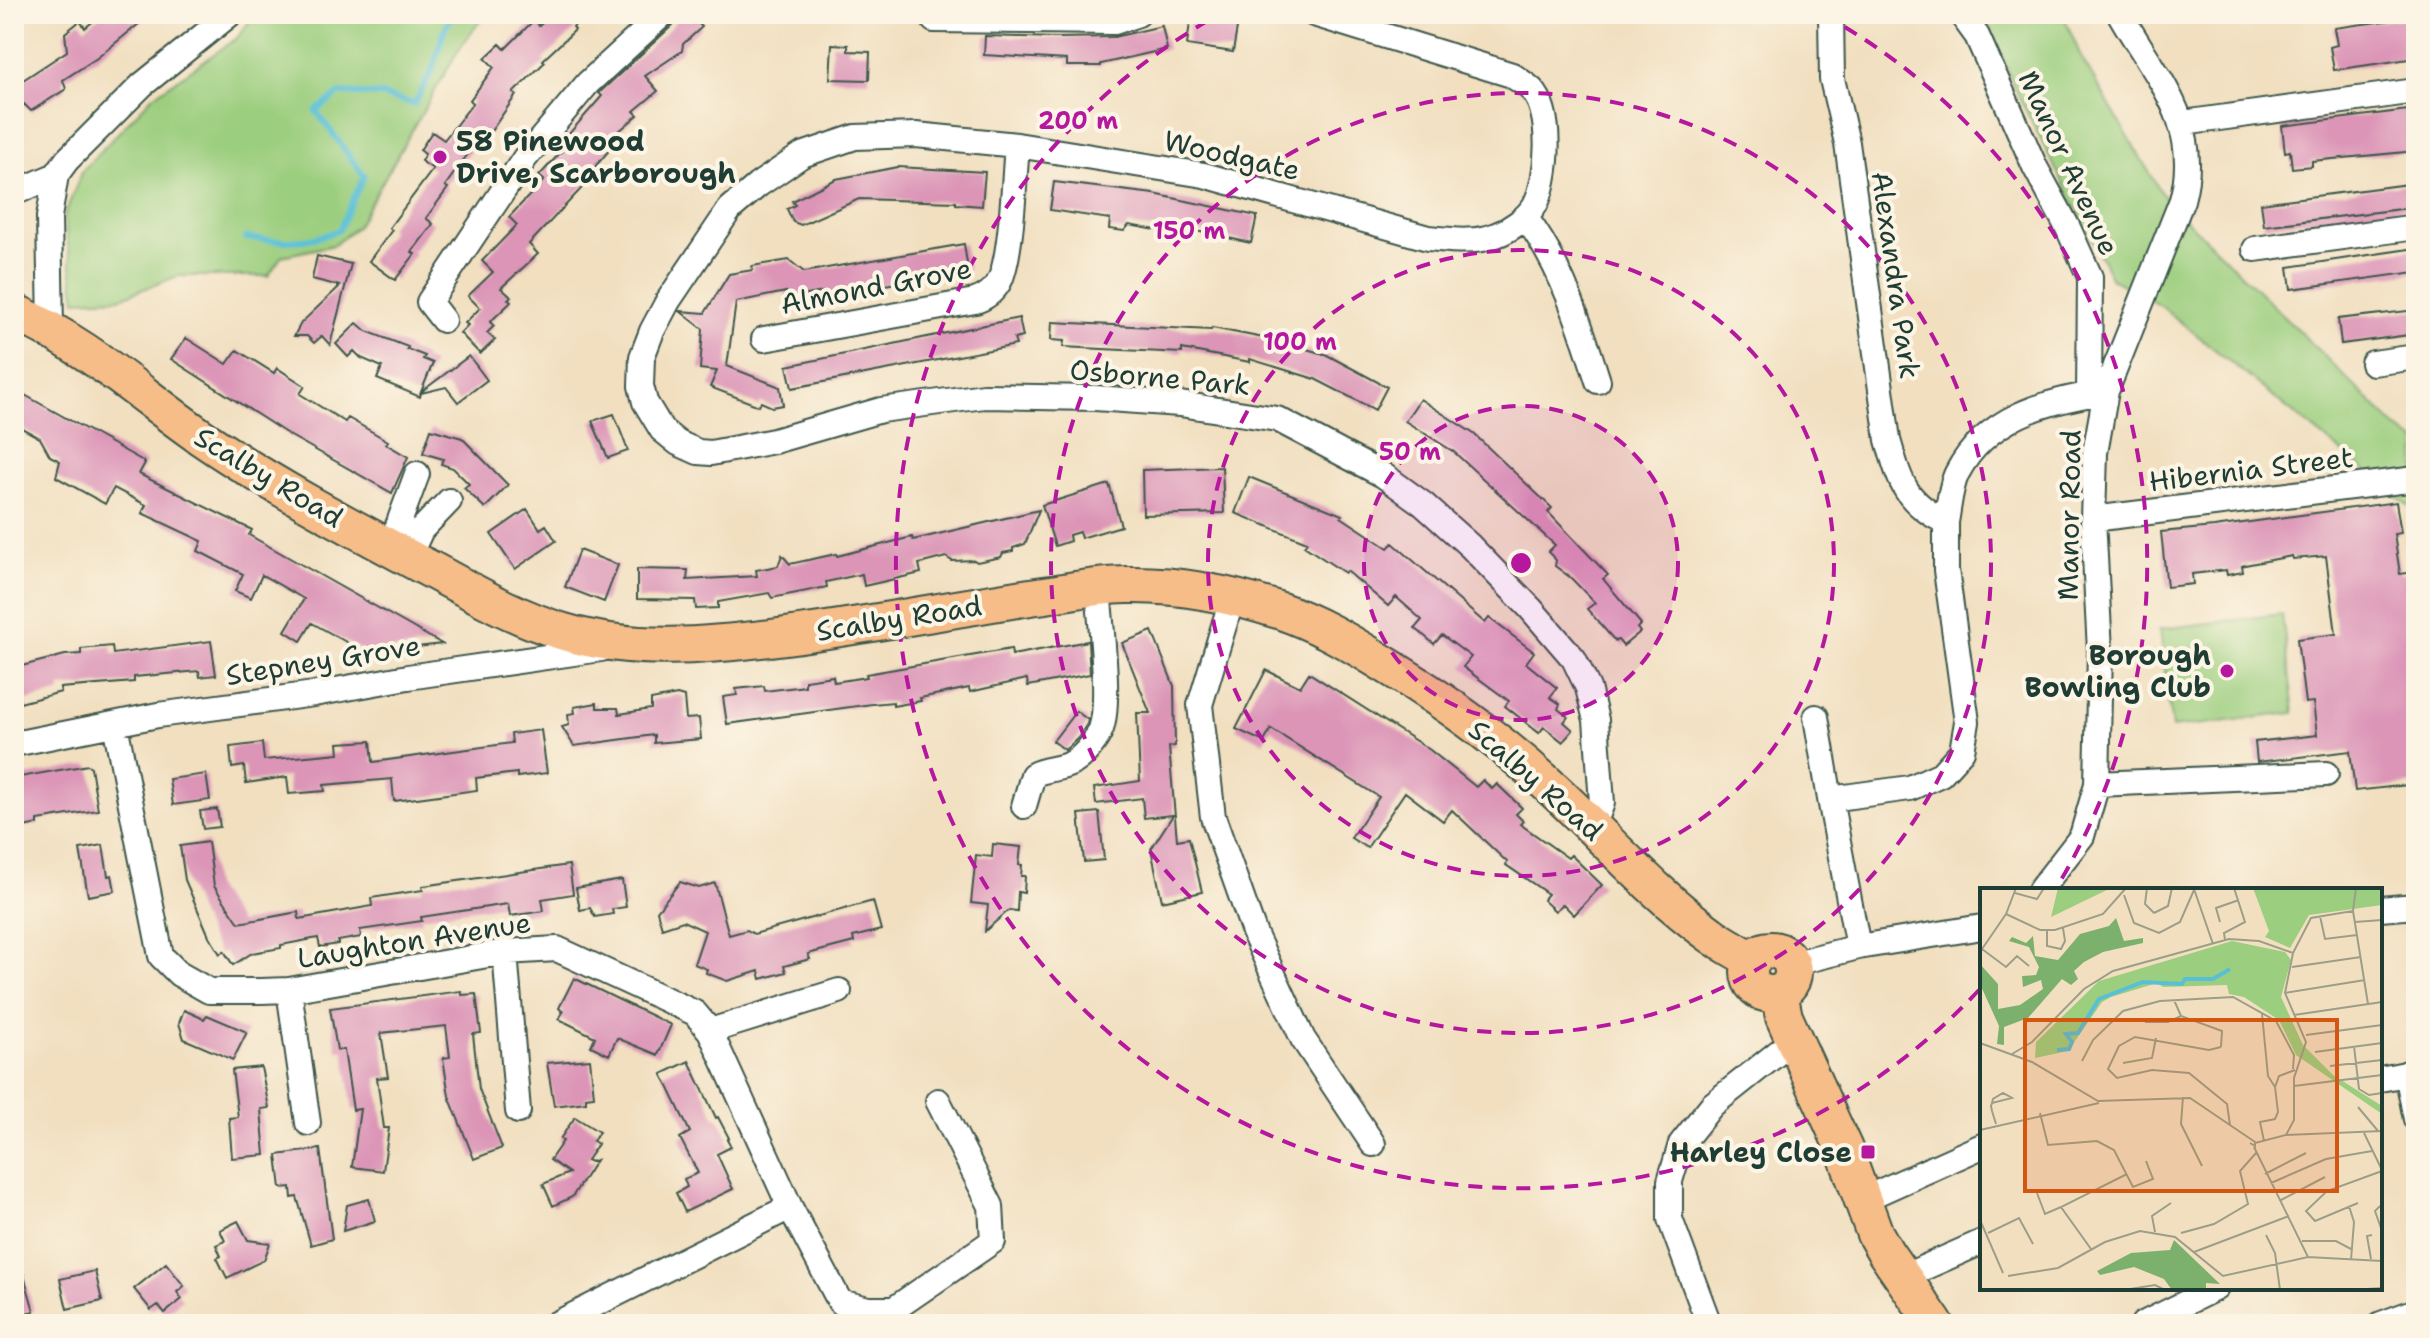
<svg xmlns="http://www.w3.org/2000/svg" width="2430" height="1338" font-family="'Shantell Sans',sans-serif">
<rect width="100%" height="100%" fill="#fcf5e5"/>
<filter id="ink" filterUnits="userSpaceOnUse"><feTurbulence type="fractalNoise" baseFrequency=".0125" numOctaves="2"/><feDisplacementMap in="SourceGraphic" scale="16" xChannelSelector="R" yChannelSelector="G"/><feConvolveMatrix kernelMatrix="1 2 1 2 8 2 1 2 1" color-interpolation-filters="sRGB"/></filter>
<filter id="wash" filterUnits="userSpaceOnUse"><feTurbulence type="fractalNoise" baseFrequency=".006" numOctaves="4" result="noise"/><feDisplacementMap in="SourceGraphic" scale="32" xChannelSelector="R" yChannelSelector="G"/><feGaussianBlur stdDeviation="1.8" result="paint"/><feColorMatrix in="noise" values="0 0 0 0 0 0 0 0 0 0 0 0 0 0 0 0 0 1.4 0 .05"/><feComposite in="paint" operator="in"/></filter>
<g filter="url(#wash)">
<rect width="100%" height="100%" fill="#f1dfc0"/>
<!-- green -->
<path fill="#9bce7e" stroke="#5d8659" stroke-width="2" d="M255,14H485L456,54L357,226L334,245L282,256L268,276H178L120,298L76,300L64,217L82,171L152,97L237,38Z
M1984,14H2063L2081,57L2165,199L2397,428L2416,441V512L2161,306L2112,279L2019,97Z
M2282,614L2294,713L2172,728L2160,629Z"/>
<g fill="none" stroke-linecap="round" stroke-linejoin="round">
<!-- stream -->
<path stroke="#58bfd6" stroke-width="6" d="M246,238C281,242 306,244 339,230L364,176L316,111L340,93L381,95L414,104L432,71L445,28L453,14"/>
</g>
<g id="blocks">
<!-- building -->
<path fill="#dc95b7" d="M102,14H151L97,58L63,80L66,89L31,111L24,104L14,111V86L67,51L65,33L80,21L85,28Z
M551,14H587L573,27L575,30L543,60L545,62L513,93L516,95L482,144L478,141L462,162L445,186L448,188L426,218L433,224L412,252L415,254L395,280L369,261L392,230L389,228L433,169L421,161L425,154L420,150L432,132L444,140L473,103L470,100L494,67L485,58L500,44L505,49L534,20L539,26Z
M678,14H714L699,24L702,27L683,44L682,51L645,76L658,91L634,111L638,115L605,143L611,148L594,168L598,171L529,244L538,254L501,288L511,297L508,299L511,302L490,322L494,326L487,333L495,340L480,354L460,333L468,325L465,323L480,308L468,296L493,272L482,261L517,225L509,217L544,180L539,176L572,140L567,136L602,96L599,93L673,25Z
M1191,15L1238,22L1233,52L1187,45Z
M2414,17L2416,58L2334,70L2330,47L2337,45L2334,28Z
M1162,26L1167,49L1101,64V66H1067V60L984,55L985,36L1057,38L1114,37Z
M832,44L848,45V51L870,52L869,80L830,79Z
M2416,109V151L2312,161V166L2292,168L2290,151L2285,152L2282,126Z
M898,167L985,172L982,206L956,204V202L859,199L801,225L793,222L787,209L795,205L792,201L836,179Z
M1054,182L1154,194L1257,216L1251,243L1196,231L1195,237L1129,225L1124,231L1109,229L1110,219L1050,210Z
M2416,183V207L2264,226L2261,203Z
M964,244L968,270L824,296L823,292L787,299L786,292L736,302L727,366L780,387L783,405L772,407L761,402L759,406L710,387L717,371L700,369L703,329L680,311L705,313L729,274L753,270L752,266L789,260L804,272L810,271Z
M2416,248V272L2291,289L2288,267Z
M317,256L351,264L330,345L322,336L314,343L307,336H294L301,323L340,286L312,279Z
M2416,310V334L2341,344L2338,319Z
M1019,318L1023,337L1014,339L1016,345L792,388L787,366Z
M1052,322L1211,330L1212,328L1279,341L1327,355L1387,387L1375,410L1315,379L1250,359V362L1182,349V353L1063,347L1064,341L1051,340Z
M357,323L366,331L408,347L407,349L425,356L423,359L433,363L421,392L469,356L487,380L458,402L446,387L421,393L420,397L377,379L382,367L361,358L354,351L348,357L336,344Z
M186,338L227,364L237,350L274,373L277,368L305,386L300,394L345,422L348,418L388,441L386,444L408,457L392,493L289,435L171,359Z
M14,389L143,461L145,463L139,474L252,530L249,535L442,644L366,653L312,623L301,641L285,631L304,599L262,575L251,598L235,591L243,574L198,551L202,541L142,513L146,505L114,488L105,504L56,477L60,461L50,456L40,438L14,424Z
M1420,399L1474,434L1552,508L1548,512L1608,575L1603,579L1641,624L1637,628L1640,632L1623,646L1618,640L1615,641L1587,609L1595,603L1571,578L1555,566L1556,560L1548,552L1555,545L1454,452L1405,421Z
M614,414L628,451L608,458L592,421Z
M431,429L462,438L508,485L485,508L464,488L469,484L453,468L441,464L443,459L423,453Z
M1222,467L1224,513L1143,515L1142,470Z
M1249,477L1342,515L1341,517L1388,548L1393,543L1485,623L1489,618L1534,652L1526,663L1557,688L1550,697L1560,704L1558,709L1568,717L1564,722L1573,730L1563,742L1544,727L1539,733L1505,706L1509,701L1463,667L1471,657L1442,635L1434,644L1415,628L1422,620L1396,597L1388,606L1347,571L1345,573L1304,546L1307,542L1235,513Z
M1109,484L1121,526L1081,538L1079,532L1069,535L1070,541L1055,546L1042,505Z
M2396,502L2401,533L2394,534L2400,574L2416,572V784L2355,791L2350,751L2257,762L2255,742L2317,735L2313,702L2305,703L2297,639L2336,634L2326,556L2293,559L2292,556L2245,565L2242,566L2243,572L2227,575L2226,570L2192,574L2193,584L2167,587L2161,532L2214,527Z
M527,509L540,529L546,525L556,541L515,569L491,534Z
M1039,510L1025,544L1013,548V551L1003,553L1001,557L977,562L974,560L952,561L946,557L919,564L921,573L864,586L862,574L826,582L827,587L772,598L769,593L718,602V608L696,609L695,600L637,599V569L688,570L687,580L757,576L756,570L778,566L782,555L790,564L836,554L837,556L912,537L913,540Z
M579,550L618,565L604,602L565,587Z
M1152,631L1174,686L1175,746L1169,747L1177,840L1189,838L1202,892L1162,901L1151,849L1173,815L1144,818L1142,798L1096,804L1094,788L1140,781L1137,713H1150L1122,643Z
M211,641L216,675L200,677L199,671L134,677V682L60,688L61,692L20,703L14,668L65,655L81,654V649L112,646L113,654Z
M1088,641L1090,674L1028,686L1027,679L970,692L969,688L920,698L921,701L893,706V702L872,704L727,724L723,697L737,695L736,689L764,686L765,691L805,686V680L833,676L834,682L867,677L866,674L1011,649L1012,655Z
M1266,670L1300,687L1309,673L1430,750L1476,787L1483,780L1492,789L1497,784L1522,808L1516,814L1523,821L1520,824L1568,858L1571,855L1602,885L1574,915L1563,904L1555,911L1543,900L1548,894L1506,865L1507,862L1452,810L1443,821L1405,792L1367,848L1351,838L1379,797L1271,729L1264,742L1236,729Z
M677,695L684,697L686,719L699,718L701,739L654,743V735L574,746L562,727L569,725L568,714L575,713L574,707L597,703V708H618L619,714L651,709V700Z
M1076,711L1088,720L1087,724L1078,738L1065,750L1053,741Z
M541,730L547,773L517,777V773L476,778L477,790L394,801L392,779L324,785L325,791L289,794L287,777L246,783L244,766L232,768L230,747L262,743L264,760L339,753L338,743L371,741L373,762L512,743L511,734Z
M88,765L91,767L98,810L38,820V824L14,829V778Z
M206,774L210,800L173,805L169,779Z
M217,809L220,827L203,829L200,811Z
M1099,812L1104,860L1084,862L1079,814Z
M208,842L214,886L239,923L298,912L299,919L372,906L371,898L423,890L422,886L569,865L573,894L542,899L544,911L510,916L508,904L421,917L422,921L360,930L361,937L338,941V944L320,947L318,938L281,945V948L252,953L233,965L224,951L220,954L209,936L185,880L180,846Z
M993,844L1021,847L1019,865H1022L1021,876H1025L1024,893L1018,892L1017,911L1009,910L985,931L988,905L971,903L976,855L992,857Z
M103,845L108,876L112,875L115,891L88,896L80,849Z
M622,880L626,907L612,909L613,914L595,917L590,908L580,910L576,888Z
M680,882L699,888L715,883L729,935L747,930L754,934L873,901L881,930L853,937L854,942L808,954L810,959L784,966L786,972L761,979L759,971L727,981L706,973L707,969L694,964L705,931L683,921L662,928L657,911Z
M574,978L671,1025L658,1055L617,1038L609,1055L591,1046L595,1037L559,1019L563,1012L559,1008Z
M461,991L462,995L476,994L481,1033L473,1034L479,1089L502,1148L474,1159L449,1096L443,1058L450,1057L446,1026L381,1033L388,1077L377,1078L384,1128H389L383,1171L352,1167L360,1109L353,1110L344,1050H337L330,1008Z
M184,1010L204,1019L207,1015L247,1032L233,1060L184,1039L179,1023Z
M590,1059L594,1096L586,1097V1102L554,1106L547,1063Z
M689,1061L716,1118L718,1117L729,1138L727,1140L731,1147L717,1154L733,1189L685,1212L676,1193L687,1187L684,1179L698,1173L680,1138L690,1132L662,1074Z
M261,1067L269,1108L261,1109L265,1155L232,1158L229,1118L238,1117L232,1070Z
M575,1117L599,1132L593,1141L598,1144L587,1160L591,1162L596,1160L572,1197L553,1206L543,1184L569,1173L550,1160L563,1141L560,1139Z
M320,1149L332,1239L311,1245L297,1197L292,1198L291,1187L281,1188L277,1155Z
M369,1199L375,1221L343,1231L347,1205Z
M238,1221L248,1240L270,1243L264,1260L227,1278L217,1258L221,1256L216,1245L225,1241L220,1230Z
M14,1258H19L34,1311L14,1316Z
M166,1263L184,1286L177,1292L182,1299L165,1313L158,1305L151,1310L134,1289Z
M95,1271L102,1301L67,1309L60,1279Z"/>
</g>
</g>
<g filter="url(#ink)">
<use href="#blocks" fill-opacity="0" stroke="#3e5549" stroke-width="2"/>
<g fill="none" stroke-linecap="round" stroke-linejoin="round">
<!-- minor casing -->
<g stroke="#3e5549" stroke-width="28">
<path id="minor" d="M1314,14L1512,75C1518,80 1526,84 1532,90C1553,112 1549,179 1535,205C1527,218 1510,230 1496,235C1474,244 1450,240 1428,238L1204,175L1017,145L916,135L855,137L802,155L758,185L730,209L668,301L652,331L642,357L641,386L645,402L662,430L678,443L698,452L711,453L774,441L881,410L984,396L1095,398L1180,404L1277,419L1383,475L1423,504L1470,546L1531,609L1574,659L1588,688L1596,720L1602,803L1593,827
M1831,14L1832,79L1847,143L1888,440C1900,481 1904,502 1946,522V570L1967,722L1962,751L1941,774L1910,788L1830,799L1858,947
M1961,14L1977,36L2035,167L2068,228L2090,277L2089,394
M934,20L1114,22L1138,14
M2183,123L2416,91
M14,193L56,175
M1525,217C1561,264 1580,324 1598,381
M2255,249L2416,227
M443,320L429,302L525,158L588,83L663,14
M51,328L49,217L56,175L67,160L142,85L230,14
M764,339L975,301C985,298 993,292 999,282C1012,257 1014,177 1017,145
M2373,363L2416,357
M2093,519L2416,479
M1946,522C1949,507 1950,487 1957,473C1986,417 2046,401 2104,392
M390,547L417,474
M408,558L421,530L449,501
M1232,599L1200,705L1213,817L1255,935L1303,1039L1373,1144
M1816,717L1830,799
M115,724L161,956L179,974L209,991H261L289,990L505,952L557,949L695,1013L710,1031L790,1207L840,1302L868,1309H894L993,1241L991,1206L938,1101
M14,744L158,715L314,694L408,677L601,649
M2097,784L2326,774
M1024,806L1033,775C1046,768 1061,770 1074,762C1084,756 1097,740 1101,729C1111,700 1100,620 1098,587
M2040,890L2082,836L2097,784L2100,651L2093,519L2095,453L2106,391L2182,200C2203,123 2155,76 2120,14
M2380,909L2416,906
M505,952L518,1111
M1791,964L1858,947L1982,927
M289,990L308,1123
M710,1031L839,991
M2407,1073L2416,1119
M2380,1079L2416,1072
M1864,1199L1982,1146
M1903,1277L1982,1242
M556,1324L790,1207
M1709,1324L1670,1219V1181L1681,1144L1712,1105L1794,1040
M2143,1324L2216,1288
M2381,1324L2416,1311"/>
</g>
<!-- highway casing -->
<g stroke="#3e5549" stroke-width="40">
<path id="highway" d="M14,312C85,343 138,393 201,437C271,485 347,525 422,565C468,589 513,617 564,632C634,653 706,646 778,637C862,626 946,610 1030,597C1063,593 1094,585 1127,585C1179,584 1233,595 1281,611C1316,623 1347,641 1378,660C1436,695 1493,735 1544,781C1600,831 1649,890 1710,934C1723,944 1738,951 1752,960
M1749 972a22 22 0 1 1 44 0a22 22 0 1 1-44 0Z
M1779,993L1784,1017L1844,1149L1875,1234L1886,1253L1935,1324"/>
</g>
<!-- minor -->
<use href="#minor" stroke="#fff" stroke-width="24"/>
<!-- highway -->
<use href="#highway" stroke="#f7bd88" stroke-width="36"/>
</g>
</g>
<!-- distance rings -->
<circle cx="1521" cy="563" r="157" fill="#b5179e" fill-opacity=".12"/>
<g fill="none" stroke="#b5179e" stroke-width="4" stroke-dasharray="14 10">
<circle cx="1521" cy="563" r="157"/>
<circle cx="1521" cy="563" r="313"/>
<circle cx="1521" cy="563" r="470"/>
<path d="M1979 990A626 626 0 1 1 1218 15M1824 15A626 626 0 0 1 2058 885"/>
</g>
<!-- markers -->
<g fill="#b5179e" stroke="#fcf5e5" stroke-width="3">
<circle cx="440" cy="157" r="8"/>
<circle cx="2227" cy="671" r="8"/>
<rect x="1860" y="1144" width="16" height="16" rx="4"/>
</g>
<g text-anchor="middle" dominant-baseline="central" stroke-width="8" stroke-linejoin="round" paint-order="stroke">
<!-- poi labels -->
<g font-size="28" font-weight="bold" fill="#1f3d34" stroke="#fcf5e5" text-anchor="end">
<text x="456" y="141" text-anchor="start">58 Pinewood<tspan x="456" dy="32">Drive, Scarborough</tspan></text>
<text x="2211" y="655">Borough<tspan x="2211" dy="32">Bowling Club</tspan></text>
<text x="1852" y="1152">Harley Close</text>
</g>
<!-- street labels -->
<g font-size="28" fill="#1f3d34" stroke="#fcf5e5">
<text transform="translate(1232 155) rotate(13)">Woodgate</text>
<text transform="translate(2069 163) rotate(65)">Manor Avenue</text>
<text transform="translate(1896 275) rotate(82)">Alexandra Park</text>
<text transform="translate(876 286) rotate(-11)">Almond Grove</text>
<text transform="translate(1160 377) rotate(5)">Osborne Park</text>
<text transform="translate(2251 469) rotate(-7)">Hibernia Street</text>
<text transform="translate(269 477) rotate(31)">Scalby Road</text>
<text transform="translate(2069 515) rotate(-89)">Manor Road</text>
<text transform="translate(899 618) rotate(-9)">Scalby Road</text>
<text transform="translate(323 660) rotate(-9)">Stepney Grove</text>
<text transform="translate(1536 780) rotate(41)">Scalby Road</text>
<text transform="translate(414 940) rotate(-9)">Laughton Avenue</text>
</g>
</g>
<!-- overview -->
<g transform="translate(1980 888)">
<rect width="402" height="402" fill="#f1dfc0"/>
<path d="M78,0H131L71,29ZM273,0H402V17L329,27L310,60L285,49L289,43ZM252,53L305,64L311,72L301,109L323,157L353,187L402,218V226L316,167L299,132L264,109L249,106L247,97L183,99L177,95L131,109L122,114L88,163L55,170L56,154L119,93Z" fill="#9bce7e"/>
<path d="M136,30L144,53L163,50V55L123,64L104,74L94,83L98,91L91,97L82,91L48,130L24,139V157L17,156L19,138L0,96V76L18,96V121L40,117L63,101L61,92L43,99L42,88L56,87L59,79L49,59L29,53L32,49L46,55L53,48L55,68L78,72L100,46L129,38ZM194,352L240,396L226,395V402H192L184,391L154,379L120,387L117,383L151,365L190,362Z" fill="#7cb16d"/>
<path fill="none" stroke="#58bfd6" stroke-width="4" d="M77,162L89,161L92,154L86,146L98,145L119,111L163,94L202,96L205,91H233L250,81"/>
<path fill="none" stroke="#9d9e88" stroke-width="2" d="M167,0L165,16L174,25M214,1L233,56M35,5L57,11L64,0M144,7L154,35L179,45L200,34L214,2M373,23L388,116M174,25L188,18L192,0M26,26L60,42H75L123,26L146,0M340,28L345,51L377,47M240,34L236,20L259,12M375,34L402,32M67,42V58L81,61L85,53L83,40M245,52L244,45L265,34L254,0M2,61L26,79L37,68L49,78M0,64L26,26L36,0M312,79L381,69M305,105L385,92M194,112L201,128L242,143L241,159M282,126L288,188L295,199L298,224L295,231L280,234L284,253M314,127L402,114M165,134H188L201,128M326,147L402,137M0,155L52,174L118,213L210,210L275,254V258L270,255M374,158L379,201L389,207L402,205M241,159L229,162L155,149L139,158L128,181L137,190L172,182L209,185L247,216L250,237M335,164L402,155M32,166L52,154L104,101L133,83L249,51L279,53L313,65M102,173L113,152L143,123L180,113L253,109L296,133L314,167L313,181M143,175L172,170L176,150M350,178L402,172M314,198L402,187M295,199L299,188L315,182M203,209L201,236L222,278M12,215L32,210L23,205L13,211L12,215L11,218L12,223L16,236M378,219L398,243M60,225L68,257L117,253L134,262L153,299L173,291L166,273M0,242L119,215M384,245L402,282M306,247L402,243M275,255L306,247L314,232V190L326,154L305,105L313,65L331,30L373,23L376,0M274,259L328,369M285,286L326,265M291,295L346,271L392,263M57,305L65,326L81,319M301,312L345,289M378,315L335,333L326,323L347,303L402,283M369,318L374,334L371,372M400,318L395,323L402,343M0,332L23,385M175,344L172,328L191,315M8,345L39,330L53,356M201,345L234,336L268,316L260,283L276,265M286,347L295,365L300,402M322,353H356L371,361M111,361L81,319L147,286M214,364L309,328M391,371L387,348L392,347M28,388L78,380L125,354L160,343L195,349L243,388L328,369L402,373M144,402L175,397L185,402M371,402L402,400"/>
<path fill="#d45610" fill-opacity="0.15" stroke="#d45610" stroke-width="4" d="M45,132H357V303H45Z"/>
<rect width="402" height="402" fill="none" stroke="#1f3d34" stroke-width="4"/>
</g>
<circle cx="1521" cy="563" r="12" fill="#b5179e" stroke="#fcf5e5" stroke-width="4"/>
<g font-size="24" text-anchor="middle" font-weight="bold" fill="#b5179e" stroke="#fcf5e5" stroke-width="8" stroke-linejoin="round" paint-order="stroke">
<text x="1078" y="129">200 m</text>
<text x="1189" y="239">150 m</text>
<text x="1300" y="350">100 m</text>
<text x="1410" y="460">50 m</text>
</g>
<!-- margin -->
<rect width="2430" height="1338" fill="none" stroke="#fcf5e5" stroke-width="48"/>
</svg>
